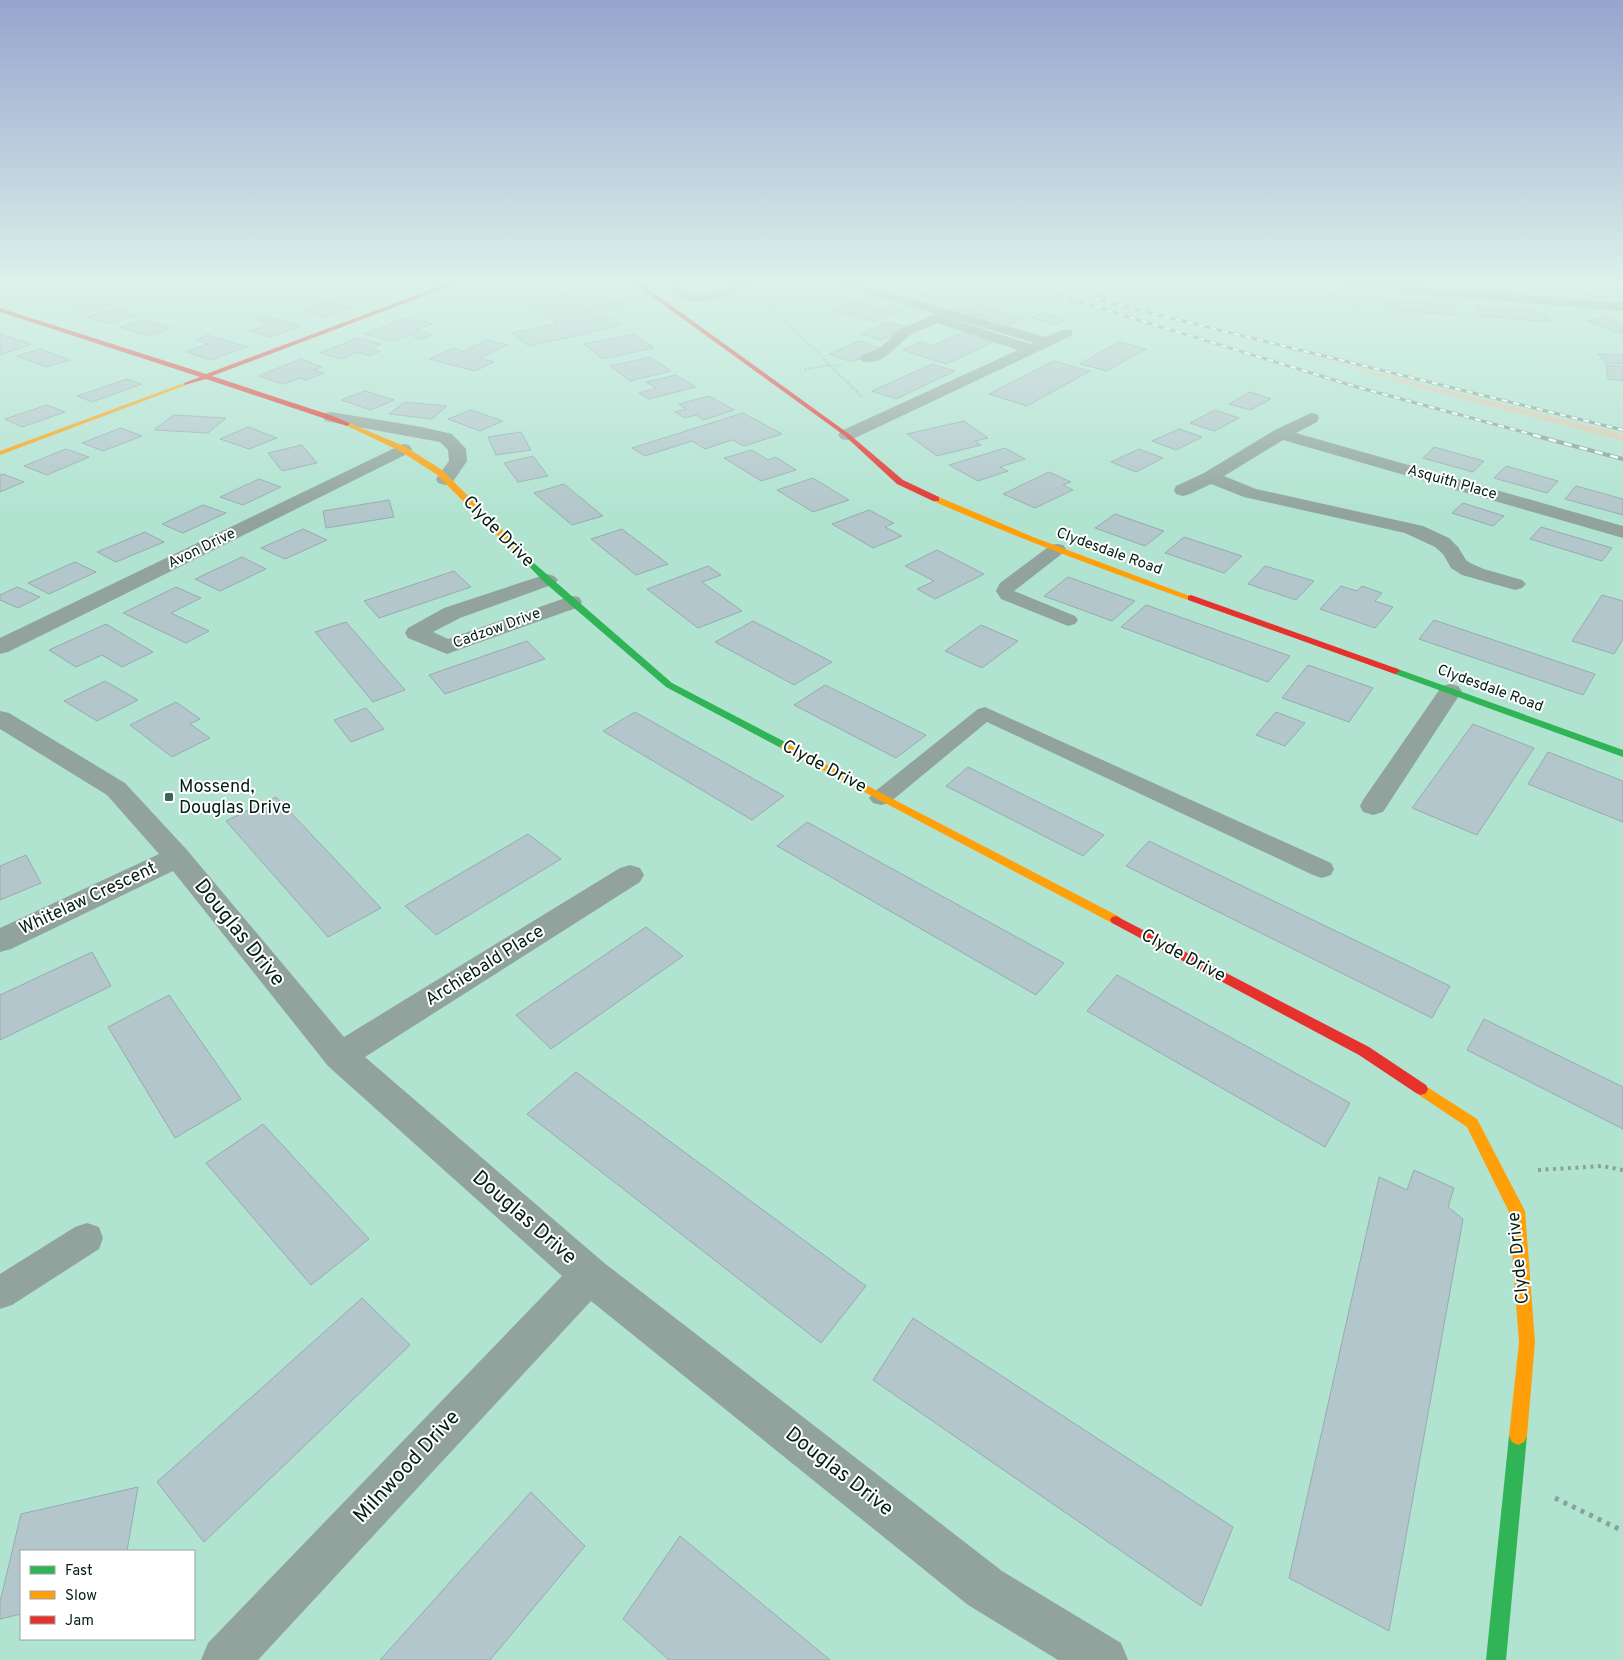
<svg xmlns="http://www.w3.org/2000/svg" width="1623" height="1660" font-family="Overpass,sans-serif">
<rect width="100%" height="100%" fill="#b1e3d1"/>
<!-- green -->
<path fill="#d8ccb1" d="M1283,349L1623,434V441L1430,391Z"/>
<!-- building -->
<path fill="#b2c6cb" stroke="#97abb0" d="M0,282H26L29,283L5,290L0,289Z
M364,282H377L405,289L379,298L344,289Z
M521,282H563L567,284L551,287L597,318L607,315L623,325L529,346L512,333L558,323L503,285Z
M897,282H919L958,293L941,300L890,285Z
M1247,282H1263L1279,286L1268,292L1240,286Z
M1412,282H1454L1456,285Z
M1475,282L1534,283L1541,292L1478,288Z
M815,283L841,291L804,302L784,296Z
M1555,285L1614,289L1621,298L1561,293Z
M37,286L61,293L37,300L14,293Z
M592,287L621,305L591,311L563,293Z
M84,291L104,297L121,292L136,296L90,311L55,300Z
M1302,291L1360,299L1357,305L1299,297Z
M1386,300L1452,306L1456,315L1388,309Z
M324,302L333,303L352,308L326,317L306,311L317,308L311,306Z
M854,302L883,309L893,305L906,308L874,322L833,310Z
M978,305L1023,318L1008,325L963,311Z
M1477,307L1546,313L1552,322L1481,316Z
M114,309L136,315L110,324L88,317Z
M1043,313L1067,320L1055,325L1032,318Z
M265,316L301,326L271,337L250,331L269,324L254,320Z
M409,317L432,324L416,330L432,335L422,339L410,335L392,341L365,334Z
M1606,317L1623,324V334L1587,321Z
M144,320L171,328L147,336L120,327Z
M887,322L907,327L881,340L862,334Z
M961,333L993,342L946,364L903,350L921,342L932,346Z
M0,334L31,344L0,355Z
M635,334L654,348L603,359L584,344Z
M208,335L247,347L211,360L185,352L208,344L195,340Z
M358,338L382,344L371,349L380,351L370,356L357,352L342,359L320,353Z
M487,340L508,345L480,358L494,362L475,371L429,359L453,348L463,351Z
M860,341L883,349L852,362L829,354Z
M1119,342L1146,349L1107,371L1080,364Z
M40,349L70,360L46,367L17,356Z
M1598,354L1623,355V364L1607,363Z
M650,357L671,371L630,381L610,366Z
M301,359L322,367L313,370L324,373L306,380L300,378L283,384L258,376Z
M1053,361L1090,371L1027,406L989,394Z
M932,364L955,371L896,399L872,391Z
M1606,365L1623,367V381L1608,379Z
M676,375L696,387L649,399L639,393L656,388L646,382Z
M127,379L142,384L92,402L77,396Z
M365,391L394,400L371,410L341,400Z
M1250,392L1271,399L1250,410L1229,404Z
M709,396L734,410L703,420L696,415L685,418L675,412L686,409L679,404Z
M405,402L447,406L432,419L389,414Z
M47,405L65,412L22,427L5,419Z
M471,410L503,421L480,431L448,419Z
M1215,410L1239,418L1214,431L1190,423Z
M743,413L782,434L744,446L732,440L705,449L692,441L645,456L632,448Z
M174,415L226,418L208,433L154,430Z
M964,421L988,438L975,441L981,445L937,456L907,434Z
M248,427L277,438L249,449L220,439Z
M121,428L142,436L103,451L82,443Z
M1179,429L1202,437L1176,450L1152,441Z
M521,432L531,450L496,455L488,437Z
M302,445L317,463L282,471L268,453Z
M1434,447L1484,461L1473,472L1423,458Z
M1005,448L1025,459L1000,467L1008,471L978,481L949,465Z
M66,449L89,457L47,475L24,466Z
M1139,449L1163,458L1136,472L1111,462Z
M752,450L768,460L776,457L796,470L761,481L724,458Z
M533,456L548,476L518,482L504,463Z
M1506,466L1558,481L1547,493L1494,478Z
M1049,472L1071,482L1063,485L1073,490L1035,508L1003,494Z
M3,474L24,482L0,492V475Z
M813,478L849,500L813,512L777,490Z
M259,479L281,487L243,505L220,497Z
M564,484L603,516L572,525L534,493Z
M1576,486L1623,499V515L1565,499Z
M389,500L394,517L326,528L323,511Z
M1463,503L1504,516L1493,526L1452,513Z
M203,505L226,513L183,533L162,524Z
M869,510L894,523L885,527L902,536L873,548L832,524Z
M1115,514L1164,531L1145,546L1095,528Z
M1541,527L1612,548L1602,561L1530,539Z
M303,529L327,540L285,559L261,548Z
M622,529L668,564L636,575L591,539Z
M145,532L164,542L116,562L97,552Z
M1184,537L1242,556L1224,573L1165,553Z
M937,550L984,574L935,599L917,589L934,581L905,566Z
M242,557L266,569L220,591L195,579Z
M75,562L96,572L49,594L28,583Z
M708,566L721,575L702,582L742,611L698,628L647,589Z
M1265,566L1314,581L1296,600L1248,584Z
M454,571L471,587L379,618L364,601Z
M1068,577L1135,601L1112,621L1044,596Z
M1341,586L1357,591L1362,586L1382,593L1375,601L1393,607L1375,628L1320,609Z
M17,587L40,597L18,608L0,600V595Z
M176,587L201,598L171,613L209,631L186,643L123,613Z
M1602,595L1623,601V639L1614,654L1572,641Z
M1146,605L1290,656L1268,682L1121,627Z
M1434,620L1595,674L1583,695L1419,639Z
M753,621L832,662L794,685L715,642Z
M346,622L405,690L373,702L315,632Z
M106,624L153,652L122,667L102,655L76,667L49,650Z
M981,625L1018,641L982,668L945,651Z
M527,641L545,659L445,694L429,675Z
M1308,665L1373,688L1349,722L1282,698Z
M105,681L138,700L97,721L64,701Z
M825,685L926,735L896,758L794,705Z
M176,702L200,719L190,724L210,738L172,757L130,725Z
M366,708L384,729L351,742L334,720Z
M635,712L784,796L752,820L603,731Z
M1276,712L1305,723L1285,746L1256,735Z
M1473,724L1534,748L1477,835L1412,808Z
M1548,752L1623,781V822L1528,784Z
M968,767L1104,835L1083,856L946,786Z
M276,797L381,908L328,937L226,821Z
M807,822L1064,963L1036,995L777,846Z
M528,834L561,859L436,935L405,906Z
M1149,841L1450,986L1432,1018L1126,866Z
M26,855L41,883L0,900V866Z
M646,927L683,956L551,1049L516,1015Z
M92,952L111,986L0,1040V995Z
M1117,975L1350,1103L1325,1147L1087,1011Z
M169,995L241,1099L175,1138L108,1027Z
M1484,1019L1623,1087V1129L1467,1050Z
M576,1072L866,1286L821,1343L527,1114Z
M263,1124L369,1239L311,1285L206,1163Z
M1414,1170L1454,1188L1448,1207L1463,1219L1389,1631L1289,1578L1379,1177L1407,1190Z
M362,1298L410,1345L204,1542L157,1482Z
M913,1318L1233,1527L1201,1606L873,1380Z
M138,1487L127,1551H21V1614L0,1619V1602L21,1514Z
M531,1492L585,1546L490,1660H380Z
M680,1536L830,1660H669L623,1619Z"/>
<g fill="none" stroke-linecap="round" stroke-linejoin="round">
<!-- path-far2 -->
<path stroke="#89a29a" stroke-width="2" stroke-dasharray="1 2" stroke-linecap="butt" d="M765,305L776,311L862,397
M805,369L830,365L840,366"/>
<!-- path-far1 -->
<path stroke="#89a29a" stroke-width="4" stroke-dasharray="3 4.5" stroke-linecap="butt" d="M1538,1170L1602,1166L1623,1170"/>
<!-- path -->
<path stroke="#89a29a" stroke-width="5" stroke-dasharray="4 5.5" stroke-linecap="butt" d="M1555,1498L1623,1531"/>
<!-- lane -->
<path fill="#91a39c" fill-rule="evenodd" d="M666,282H678C696,309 719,287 742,282C747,281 753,282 758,282C745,295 700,307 683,299C675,296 671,289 666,282Z
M833,282H852L1052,339L1053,342L1047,346L1042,345L835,284Z
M1057,544L1063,545L1066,549L1063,553L1014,591L1075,616L1078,620L1075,624L1068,626L1001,599L996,591L1000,583L1051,545Z
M985,707L1331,863L1334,869L1331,875L1322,878L1313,875L987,722L889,803L881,805L873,803L869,798L873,793L978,709Z
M87,1223L99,1227L103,1238L99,1249L12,1305L0,1309V1274L75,1227Z"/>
<!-- street -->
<path fill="#91a39c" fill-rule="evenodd" d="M1336,282H1370L1623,303V311L1367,290L1338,285Z
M936,314L1030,344L1061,330H1071L1073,333L1071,336L853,439L847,440L841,439L838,435L841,431L1018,350L937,323C929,327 919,330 912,334C896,344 884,367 862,361L859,358L862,355L880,348L900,329Z
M331,412L422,427L452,434L466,449L467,461L452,483L445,485L438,483L436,479L449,461L448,450L440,442L325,421L323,417L325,413Z
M1311,413L1317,414L1319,418L1317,422L1296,433L1623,526V538L1283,440L1224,476L1256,489L1423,526L1449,538L1458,547L1466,560L1470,563L1484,569L1522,580L1526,584L1522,588L1515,590L1462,575L1451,568L1443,554L1435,547L1405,533L1244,497L1211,484L1190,494L1183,496L1176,494L1174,490L1176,486L1204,473L1275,430Z
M403,444L409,445L412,449L409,453L8,652L0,654V638Z
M547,574L554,576L558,580L554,584L460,618L433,632L448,639L571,596L579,597L582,602L579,607L447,654L408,638L405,633L408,628L444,608Z
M1450,684L1458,686L1462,691L1383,812L1373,815L1363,812L1360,806L1363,800L1442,686Z
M0,711L9,713L125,783L187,850L344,1037L620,868L630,865L640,868L644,875L640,882L365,1057L603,1262L1002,1571L1121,1643L1128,1660H1058L968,1605L591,1301L258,1660H201L208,1643L562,1276L328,1066L173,871L11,949L0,952V928L159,854L107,795L0,729Z"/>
<!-- fast -->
<path fill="#30b455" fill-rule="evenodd" d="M528,558L672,683L789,744L790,746L789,748H781L666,687L544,582L524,561Z
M1395,668L1623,750V757L1392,673L1390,671Z
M1518,1427L1524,1430L1527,1436L1506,1660H1486L1509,1436L1512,1430Z"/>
<!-- slow -->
<path fill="#ff9f0a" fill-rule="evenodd" d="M184,383L189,384L0,455V451Z
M347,422L406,447L442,470L531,559V563H525L436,474L400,451L345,425V423Z
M933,497H939L1033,537L1195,598L1194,600H1188C1102,569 1017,538 933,501Z
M785,743L1120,917L1122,920L1120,923H1112L781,748L780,746Z
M1421,1083L1477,1119L1525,1211L1535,1342L1527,1436L1524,1442L1518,1445L1512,1442L1509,1436L1519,1342L1509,1212L1467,1127L1416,1093L1414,1089L1416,1085Z"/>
<!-- jam -->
<path fill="#e5322d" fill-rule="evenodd" d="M452,282H461L212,376L333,416L349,423V425L347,426L206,379L184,385V383L200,377L0,312V308L206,374Z
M632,282H639L849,434L903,480L939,497V501H933L897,484L845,436Z
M1191,595L1398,669L1400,671L1395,674L1392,673L1188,600V596Z
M1116,916L1369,1047L1426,1085L1428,1089L1426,1093L1421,1095L1416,1093L1359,1055L1112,923L1110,920L1112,917Z"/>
<!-- rail-far1 casing -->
<g stroke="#869f96" stroke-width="3">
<path id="rail-far1" d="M1015,282L1357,387L1538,436
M1044,282L1103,297
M1094,299L1623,430"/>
</g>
<!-- rail casing -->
<g stroke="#869f96" stroke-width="4">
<path id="rail" d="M1533,435L1623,459"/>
</g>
<!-- rail-far1 -->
<use href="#rail-far1" stroke="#fff" stroke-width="2" stroke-dasharray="6" stroke-linecap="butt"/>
<!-- rail -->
<use href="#rail" stroke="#fff" stroke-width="2.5" stroke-dasharray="8" stroke-linecap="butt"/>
</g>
<!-- sky -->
<linearGradient id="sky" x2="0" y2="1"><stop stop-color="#97a4ce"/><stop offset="0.55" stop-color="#dcf2ea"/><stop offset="1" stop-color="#dcf2ea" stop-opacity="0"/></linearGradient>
<rect width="1623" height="515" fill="url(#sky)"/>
<!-- markers -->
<rect fill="#406457" stroke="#fff" stroke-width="2" x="164" y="792" width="10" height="10" rx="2.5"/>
<g text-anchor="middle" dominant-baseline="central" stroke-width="4" stroke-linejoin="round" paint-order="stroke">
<!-- far-street labels -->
<g font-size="15" fill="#031f16" stroke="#fff">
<text transform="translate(1452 483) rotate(16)">Asquith Place</text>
<text transform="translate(202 549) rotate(-26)">Avon Drive</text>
<text transform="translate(1109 552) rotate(20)">Clydesdale Road</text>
<text transform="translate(497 629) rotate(-20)">Cadzow Drive</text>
<text transform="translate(1490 689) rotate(20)">Clydesdale Road</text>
</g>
<!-- street labels -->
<g font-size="18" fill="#031f16" stroke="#fff">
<text transform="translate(498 532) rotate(45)">Clyde Drive</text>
<text transform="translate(824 767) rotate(28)">Clyde Drive</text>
<text transform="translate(88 899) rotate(-25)">Whitelaw Crescent</text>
<text transform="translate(1183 956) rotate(28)">Clyde Drive</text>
<text transform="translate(485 966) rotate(-32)">Archiebald Place</text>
<text transform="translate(1519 1258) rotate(-96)">Clyde Drive</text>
</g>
<!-- poi labels -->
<g font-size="18" fill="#031f16" stroke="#fff" text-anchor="start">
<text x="179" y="787">Mossend,<tspan x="179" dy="21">Douglas Drive</tspan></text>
</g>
<!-- near-street labels -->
<g font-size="21" fill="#031f16" stroke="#fff">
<text transform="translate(239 933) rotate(51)">Douglas Drive</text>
<text transform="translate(524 1218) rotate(41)">Douglas Drive</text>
<text transform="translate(407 1467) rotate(-47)">Milnwood Drive</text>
<text transform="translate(839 1472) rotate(38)">Douglas Drive</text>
</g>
</g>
<!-- legend -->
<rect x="20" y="1550" width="175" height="90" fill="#ffffff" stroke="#9aa5a2"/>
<rect x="30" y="1566" width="25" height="8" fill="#30b455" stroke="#9aa5a2"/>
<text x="65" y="1575" font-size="15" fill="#031f16">Fast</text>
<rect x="30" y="1591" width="25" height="8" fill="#ff9f0a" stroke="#9aa5a2"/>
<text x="65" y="1600" font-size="15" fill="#031f16">Slow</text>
<rect x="30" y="1616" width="25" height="8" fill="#e5322d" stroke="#9aa5a2"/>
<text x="65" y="1625" font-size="15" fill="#031f16">Jam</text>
</svg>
